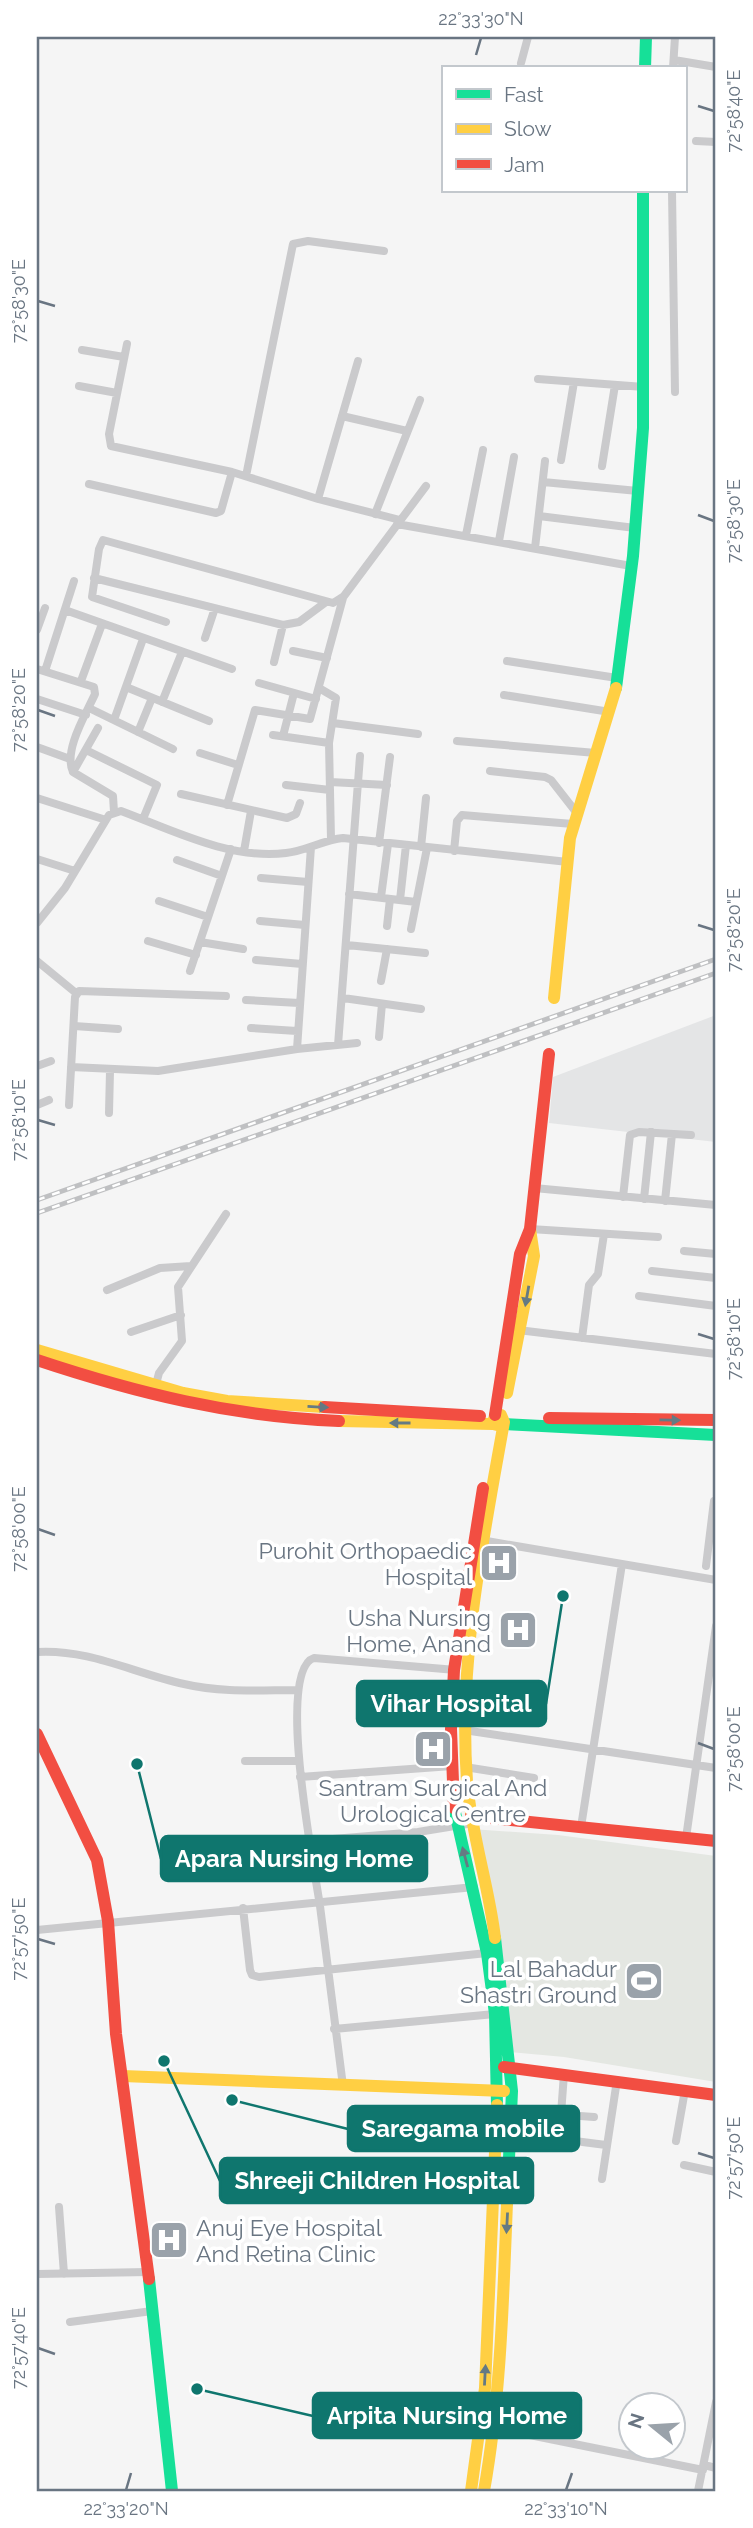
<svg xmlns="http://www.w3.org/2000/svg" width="753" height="2528" font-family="Raleway,sans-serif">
<rect width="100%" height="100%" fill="#f5f5f5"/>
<!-- built -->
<path fill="#e4e5e6" d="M716,1015V1142L549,1123L553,1077Z"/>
<!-- green -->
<path fill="#e4e7e2" d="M471,1829L558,1835L716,1856V2082L564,2057L510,2052Z"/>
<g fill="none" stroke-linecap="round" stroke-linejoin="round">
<!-- street -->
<path stroke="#cacacc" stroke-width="8" d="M674,60L716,67
M521,63L528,37
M673,68L675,37
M696,141L716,142
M672,191L675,392
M127,344L109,434L111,446L232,472L318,499L400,520
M82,350L124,357
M538,379L644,387
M79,386L117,393
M342,416L407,431
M561,460L574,382
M602,466L615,385
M246,476L293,244L308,241L384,251
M543,482L638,491
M89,484L216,513L221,511L232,472
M318,499L358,361
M375,514L420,400
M539,516L635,528
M397,524L631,566
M466,535L483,450
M499,541L514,457
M535,548L545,461
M94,578L283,625L299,622L326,602
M65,610L232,669
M166,622L92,597L99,549L103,540L333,603L344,596L426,486
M37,630L45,608
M205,638L215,608
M293,651L327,658
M507,661L617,678
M274,662L283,625
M37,669L94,687L95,694C86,714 63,751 73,772L113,796L114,812
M45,671L74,581
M81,681L102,624
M259,683L316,699
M126,687L209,721
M319,688L336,698L329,743L331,839
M504,695L610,712
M37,699L86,715
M162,702L182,652
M89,708L173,749
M114,720L143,639
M333,723L418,734
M138,732L152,698
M273,735L329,743
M283,736L294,693
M457,741L596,753
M37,747L70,759
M86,750L157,785L143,819
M200,753L238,765
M490,771L545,777L551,780L576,812
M73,772L98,728
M330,782L387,785
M286,785L330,790
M181,794L287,818L296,814L300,803
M37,798L106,820
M227,805L255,710L310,719L343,598
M379,843L390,757
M421,847L426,798
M244,851L251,811
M454,851L457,821L462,815L573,824
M37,859L75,871
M177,860L222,876
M261,878L308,882
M349,894L416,902
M381,897L388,844
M400,900L406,845
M159,901L208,917
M260,921L305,925
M37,923L65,888L109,815L121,811C172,830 230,860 286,853C306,851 323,840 343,838L568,862
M387,926L390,899
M411,929L427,848
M148,941L196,955
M200,942L243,949
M347,945L425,953
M256,960L302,964
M37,961L76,993
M190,971L231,849
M381,981L387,949
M343,998L421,1009
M246,1000L299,1003
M74,1026L118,1029
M251,1028L297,1031
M379,1037L382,1004
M338,1045L360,756
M297,1049L311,847
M37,1066L51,1061
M71,1067L158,1071L297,1049L357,1043
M37,1105L49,1100
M69,1105L75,997L79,991L226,996
M109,1113L110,1071
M534,1188L716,1205
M623,1197L630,1135L639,1132L691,1135
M644,1199L651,1132
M665,1201L672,1134
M530,1229L658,1237
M684,1251L716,1254
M652,1271L716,1278
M107,1290L160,1268L191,1266
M639,1296L716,1306
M518,1330L716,1354
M131,1332L181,1315
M582,1338L589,1285L598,1274L604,1234
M155,1388L159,1373L182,1341L178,1287L226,1214
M481,1540L716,1580
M706,1566L714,1501
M37,1652C90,1649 133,1673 184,1684C222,1693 260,1690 298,1690
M464,1730L716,1768
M245,1761H298
M465,1767L534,1778
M300,1777L452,1766
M581,1827L622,1564
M686,1838L716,1626
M308,1841L418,1832L473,1823
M243,1908L250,1970L252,1975L259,1977L487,1953
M37,1930L474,1887
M334,2029L495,2014
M343,2086C335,2026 328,1966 320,1906C315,1871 275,1670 314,1658L456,1670
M512,2111L594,2117
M561,2114L564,2074
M512,2133L606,2145
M676,2141L685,2090
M684,2165L716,2172
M602,2179L617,2080
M59,2207L64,2274
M37,2274L148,2272
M70,2322L152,2311
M495,2428L703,2470
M704,2465L716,2468
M698,2491L716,2402"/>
<!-- fast -->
<path stroke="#16e098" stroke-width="12" d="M645,68L646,37
M616,688L633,556L643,428V191
M503,1424L716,1435
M454,1808L487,1953L495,2014L497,2105
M495,1938L512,2091L507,2203
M149,2279L172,2491"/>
<!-- slow -->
<path stroke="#ffcf43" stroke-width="12" d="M554,998L570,838L616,688
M37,1350L183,1393L227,1401L324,1407
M507,1393L534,1256L530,1229
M339,1421L493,1424
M495,1938C489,1886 471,1834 467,1781C458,1660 483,1540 504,1422L501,1415H495L493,1424L501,1426
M123,2076L504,2091
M471,2491L485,2388L497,2105
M484,2491C501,2395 503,2300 507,2203"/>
<!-- jam -->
<path stroke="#f24e42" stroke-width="12" d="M37,1360C136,1393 234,1417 339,1421
M324,1407L480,1416
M495,1415L520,1254L530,1229L549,1054
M549,1418L716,1420
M37,1734L97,1860L108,1921L116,2034L149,2279
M454,1808L451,1729L454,1670L483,1488
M471,1816L716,1841
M504,2067L716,2095"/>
<!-- rail casing -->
<g stroke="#bfc0c2" stroke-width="5">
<path id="rail" d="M37,1200L716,959
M37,1213L716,973"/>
</g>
<!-- rail -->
<use href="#rail" stroke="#fff" stroke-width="2.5" stroke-dasharray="8" stroke-linecap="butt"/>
</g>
<!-- one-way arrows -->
<defs><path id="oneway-solid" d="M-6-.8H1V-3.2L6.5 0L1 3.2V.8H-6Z" transform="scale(1.75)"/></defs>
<g fill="#657a83">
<use href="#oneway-solid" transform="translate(527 1296) rotate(100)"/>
<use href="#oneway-solid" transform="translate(318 1407) rotate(3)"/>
<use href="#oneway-solid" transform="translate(670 1420) rotate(1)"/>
<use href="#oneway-solid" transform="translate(400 1423) rotate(-180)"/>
<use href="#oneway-solid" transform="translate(465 1857) rotate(-105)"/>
<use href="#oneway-solid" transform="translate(507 2223) rotate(93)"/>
<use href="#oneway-solid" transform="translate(485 2375) rotate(-87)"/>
</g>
<!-- ticks -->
<path fill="none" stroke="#697582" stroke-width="2.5" d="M476,55L481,38M698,106L714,111M38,301L55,306M698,515L714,521M38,710L55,716M698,925L714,930M38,1120L55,1125M698,1334L714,1339M38,1529L55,1535M698,1743L714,1749M38,1939L55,1944M698,2153L714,2158M38,2348L55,2354M126,2490L131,2473M566,2490L572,2473"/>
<!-- icons -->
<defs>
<g id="hospital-square" transform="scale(2.0125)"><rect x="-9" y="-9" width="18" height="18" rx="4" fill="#9aa2aa" stroke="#fff"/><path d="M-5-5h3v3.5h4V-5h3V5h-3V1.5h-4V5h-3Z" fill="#fff"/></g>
<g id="stadium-square" transform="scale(2.0125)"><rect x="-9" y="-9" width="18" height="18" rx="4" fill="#9aa2aa" stroke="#fff"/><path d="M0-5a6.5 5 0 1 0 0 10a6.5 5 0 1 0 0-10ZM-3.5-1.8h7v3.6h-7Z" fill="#fff"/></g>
</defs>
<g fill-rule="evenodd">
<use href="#hospital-square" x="499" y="1563"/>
<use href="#hospital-square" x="518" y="1630"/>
<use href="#hospital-square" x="433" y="1749"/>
<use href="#stadium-square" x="644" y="1981"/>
<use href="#hospital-square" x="169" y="2240"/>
</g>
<g text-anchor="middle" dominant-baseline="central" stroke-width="7" stroke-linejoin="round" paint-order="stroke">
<!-- poi labels -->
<g font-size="23" fill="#697582" stroke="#fff" text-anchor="end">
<text x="472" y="1550">Purohit Orthopaedic<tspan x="472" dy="26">Hospital</tspan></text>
<text x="491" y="1617">Usha Nursing<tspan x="491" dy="26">Home, Anand</tspan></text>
<text x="433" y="1787" text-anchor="middle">Santram Surgical And<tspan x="433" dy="26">Urological Centre</tspan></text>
<text x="617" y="1968">Lal Bahadur<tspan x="617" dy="26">Shastri Ground</tspan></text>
<text x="196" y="2227" text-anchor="start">Anuj Eye Hospital<tspan x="196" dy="26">And Retina Clinic</tspan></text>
</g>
</g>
<!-- callouts -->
<path fill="none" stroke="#0f766e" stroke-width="2.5" d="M563 1596L546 1704M137 1764L161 1859M232 2100L348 2129M164 2061L220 2181M197 2389L313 2416"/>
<g fill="#0f766e" stroke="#fff" stroke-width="2.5">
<circle cx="563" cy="1596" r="7"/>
<circle cx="137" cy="1764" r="7"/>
<circle cx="232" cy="2100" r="7"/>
<circle cx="164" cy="2061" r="7"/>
<circle cx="197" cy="2389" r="7"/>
</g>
<g fill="#0f766e" stroke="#0f766e" stroke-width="2.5">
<rect x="357" y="1681" width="189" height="45" rx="7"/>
<rect x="161" y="1836" width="266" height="45" rx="7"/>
<rect x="348" y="2106" width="231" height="45" rx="7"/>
<rect x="220" y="2158" width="313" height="45" rx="7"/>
<rect x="313" y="2393" width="268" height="45" rx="7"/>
</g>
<g font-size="24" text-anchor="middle" font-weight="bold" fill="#fff">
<text x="451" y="1712">Vihar Hospital</text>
<text x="294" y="1867">Apara Nursing Home</text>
<text x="463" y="2137">Saregama mobile</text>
<text x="377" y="2189">Shreeji Children Hospital</text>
<text x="447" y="2424">Arpita Nursing Home</text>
</g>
<!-- border -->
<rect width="753" height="2528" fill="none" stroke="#ffffff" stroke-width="77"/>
<!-- legend -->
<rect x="442" y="66" width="245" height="126" fill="#ffffff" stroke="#c3c8cd" stroke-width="2"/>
<rect x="456" y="89" width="35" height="10" fill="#16e098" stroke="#c3c8cd" stroke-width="2"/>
<text x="504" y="102" font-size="21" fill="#697582">Fast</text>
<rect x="456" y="124" width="35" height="10" fill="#ffcf43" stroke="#c3c8cd" stroke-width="2"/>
<text x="504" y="136" font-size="21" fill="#697582">Slow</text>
<rect x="456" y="159" width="35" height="10" fill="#f24e42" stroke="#c3c8cd" stroke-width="2"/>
<text x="504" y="172" font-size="21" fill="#697582">Jam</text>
<!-- north arrow -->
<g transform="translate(652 2426) rotate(288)"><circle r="33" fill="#ffffff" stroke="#c3c8cd" stroke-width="2"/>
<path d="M0-5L12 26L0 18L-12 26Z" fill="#9aa2aa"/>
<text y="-10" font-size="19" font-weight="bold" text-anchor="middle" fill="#697582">N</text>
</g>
<rect x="38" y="38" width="676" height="2452" fill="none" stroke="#697582" stroke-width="2.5"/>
<g font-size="18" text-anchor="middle" fill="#697582">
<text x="481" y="25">22°33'30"N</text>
<text transform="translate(734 111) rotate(-90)" y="6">72°58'40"E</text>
<text transform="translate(19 301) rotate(-90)" y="6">72°58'30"E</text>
<text transform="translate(734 521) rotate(-90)" y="6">72°58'30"E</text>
<text transform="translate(19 710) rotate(-90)" y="6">72°58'20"E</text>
<text transform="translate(734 930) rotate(-90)" y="6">72°58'20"E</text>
<text transform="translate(19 1120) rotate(-90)" y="6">72°58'10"E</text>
<text transform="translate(734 1339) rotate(-90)" y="6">72°58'10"E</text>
<text transform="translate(19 1529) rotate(-90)" y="6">72°58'00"E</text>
<text transform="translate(734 1749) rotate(-90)" y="6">72°58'00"E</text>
<text transform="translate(19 1939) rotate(-90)" y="6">72°57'50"E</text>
<text transform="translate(734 2158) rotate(-90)" y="6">72°57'50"E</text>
<text transform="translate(19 2348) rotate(-90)" y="6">72°57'40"E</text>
<text x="126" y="2515">22°33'20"N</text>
<text x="566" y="2515">22°33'10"N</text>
</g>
</svg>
